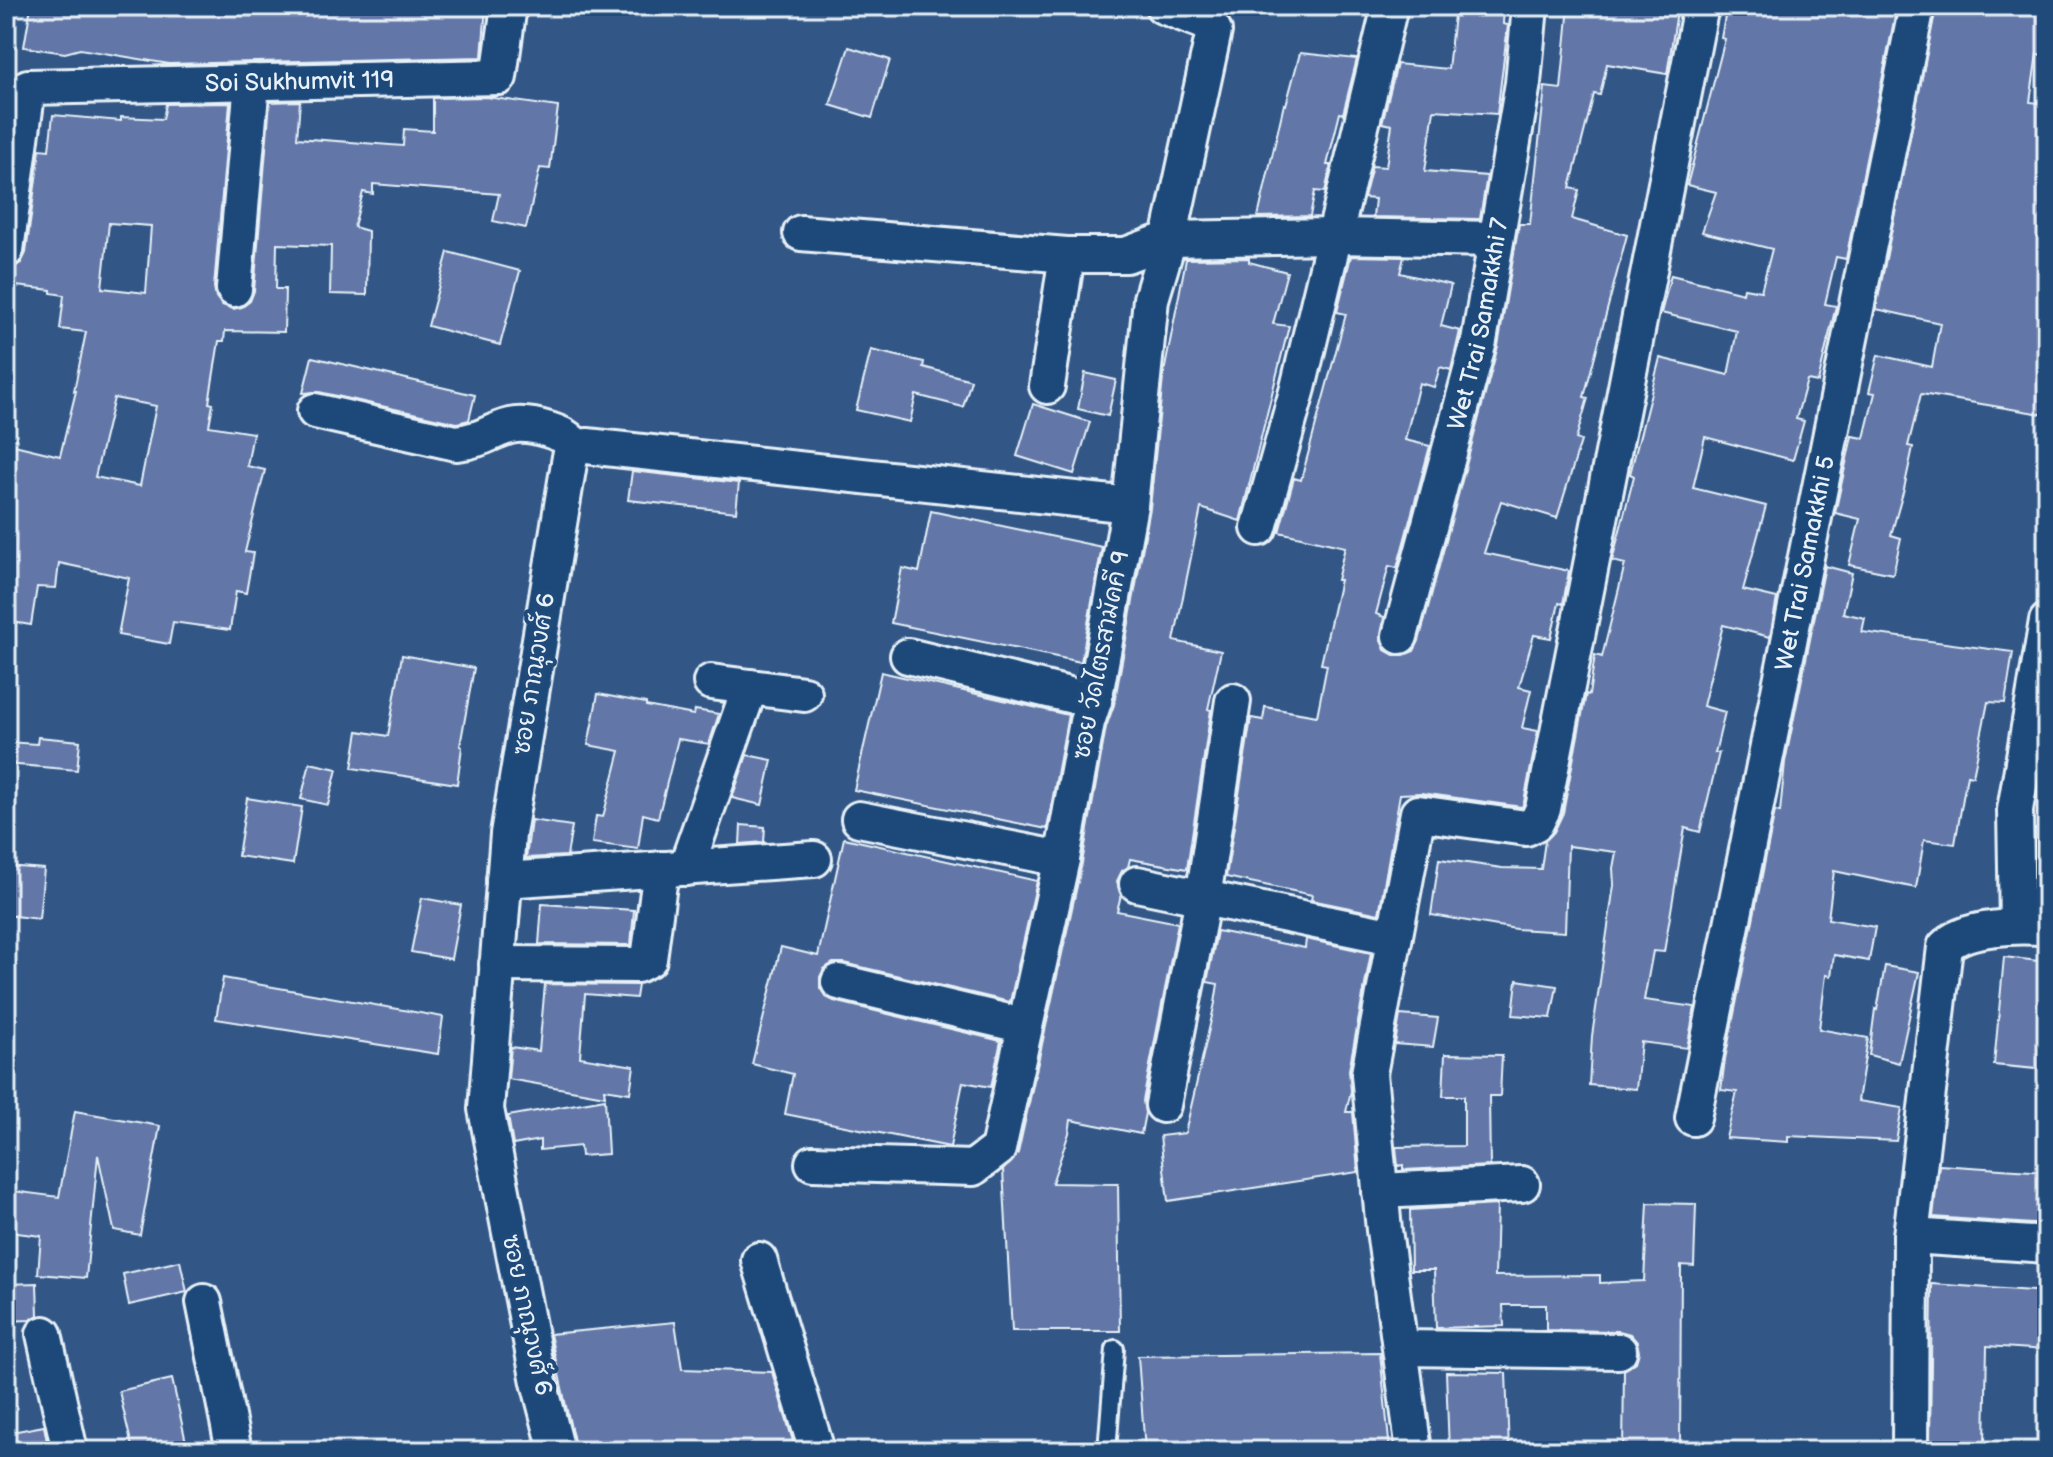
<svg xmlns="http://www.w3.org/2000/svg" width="2053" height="1457" font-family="'Balsamiq Sans','Playpen Sans Thai',sans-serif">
<rect width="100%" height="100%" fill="#325787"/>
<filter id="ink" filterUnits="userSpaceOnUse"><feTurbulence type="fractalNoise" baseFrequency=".0125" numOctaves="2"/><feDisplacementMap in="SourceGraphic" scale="16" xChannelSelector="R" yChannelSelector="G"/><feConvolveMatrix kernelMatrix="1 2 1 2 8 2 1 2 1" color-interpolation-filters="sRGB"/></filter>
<g filter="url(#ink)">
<!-- building -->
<path fill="#6277a8" stroke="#e8f1f8" stroke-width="2" fill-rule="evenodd" d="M31,6H486L482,57L169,64L80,49L65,53L24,47Z
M1455,6H1504L1503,24L1508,25L1497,114L1434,110L1425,171L1487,176L1480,219L1373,217L1375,199L1364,198L1372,166L1386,167L1392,125L1382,123L1397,64L1448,69Z
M1569,6H1678L1667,74L1607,64L1600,95L1594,94L1570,188L1579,190L1572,219L1627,235L1584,397L1588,398L1576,439L1581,441L1557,518L1501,501L1484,553L1569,571L1563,604L1559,603L1551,638L1534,635L1519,687L1531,690L1522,728L1538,731L1524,802L1522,807L1421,793L1400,794L1379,914L1311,900L1312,895L1226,877L1251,718L1263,720L1265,707L1317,716L1327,665L1321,664L1340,580H1337L1345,547L1279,532L1294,478L1301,480L1346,314L1337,312L1351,256L1404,257L1400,273L1451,285L1441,326L1460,331L1451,370L1440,367L1434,387L1419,383L1405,440L1430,446L1397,568L1389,566L1376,614L1384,617L1381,640L1385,650L1394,655H1404L1414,651L1419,641L1498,346L1519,224H1530L1545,87L1561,89Z
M1727,6H1897L1846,259L1836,257L1825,304L1836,306L1818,382L1807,380L1796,419L1804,421L1793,460L1705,437L1693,488L1766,506L1743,590L1777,598L1770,637L1723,625L1703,706L1725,712L1715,753H1719L1700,832L1685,828L1664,952L1653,951L1644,1000L1695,1007L1687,1048L1641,1042L1636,1089L1589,1085L1592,1036L1614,885L1613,868L1616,852L1568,846L1565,932L1516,929L1431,915L1439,859L1502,868L1541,869L1545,841L1554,832L1563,813L1586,694L1589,695L1595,655L1602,657L1625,564L1612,561L1634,476L1630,474L1660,358L1728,375L1737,331L1661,313L1671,275L1743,293L1744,288L1761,291L1772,249L1702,232L1716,192L1687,185L1725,39L1721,38Z
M1936,6H2047V56L2037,54L2030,102L2047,104V415L1921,394L1908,446L1913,447L1904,489L1891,535L1901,538L1893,574L1849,565L1860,519L1835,513L1852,436L1864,438L1875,393L1869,392L1878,355L1932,367L1940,323L1876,309Z
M849,47L890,60L872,118L830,105Z
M1300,53L1357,59L1343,114L1340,113L1327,165H1331L1325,192L1315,191L1310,216L1258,217L1284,104L1286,105Z
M486,97L558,107L550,169L540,168L526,228L493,221L499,194L373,184V194L363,192L354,227L368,231L367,295L330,294L331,246L277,244L276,289H285L284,332L225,331L224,341H219L209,403L213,404L209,426L253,433L247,466L265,470L245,552L253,553L246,593L236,591L230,630L173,622L169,644L118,635L129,578L59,563L56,588L37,587L31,625L6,621L9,534L6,533V443L60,456L76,391H74L86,332L60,329L64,295L51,293V290L6,285L9,269L21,263L26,253L40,149L49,150L53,115L121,121V117L163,119L166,104L230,103L214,287L216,297L222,305L233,309L242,307L250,301L254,291L270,102L300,101L297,138L403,146L404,129L433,131V98ZM109,223L151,226L146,293L102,288ZM114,398L156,406L140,486L95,477Z
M448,252L520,271L500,345L428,326Z
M1249,258V262L1287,272L1273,324L1289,326L1240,521L1201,508L1174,641L1221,651L1208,709L1211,710L1187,869L1130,859L1128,867L1122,871L1117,881L1121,895L1117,911L1178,923L1143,1101L1145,1113L1141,1134L1071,1120L1069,1133L1052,1183L1118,1184L1120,1331H1012L1003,1170L1018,1153L1082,863L1106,727L1114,705L1150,508L1163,378L1186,259Z
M871,350L924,362L923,367L971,380L963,407L916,395L910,422L856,410Z
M312,357L475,395L469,420L457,423L319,392L303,393Z
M1085,373L1116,380L1108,416L1078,409Z
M1033,404L1090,422L1074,474L1017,456Z
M632,471L739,483L736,512L628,500Z
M931,511L1102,547L1081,662L891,623L902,568L919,572Z
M1825,566L1852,573L1843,613L1865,618L1862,632L2013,652L2005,703L1988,702L1973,776L1967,775L1955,844L1924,840L1916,888L1834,871L1828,919L1875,927L1869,961L1834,955L1831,976L1826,975L1819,1029L1868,1038L1858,1101L1902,1108L1896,1141L1788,1136V1142L1726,1138L1737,1092L1721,1090L1725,1059L1775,811L1780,812L1785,762Z
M402,655L474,668L460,746L462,747L457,784L352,768L358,731L388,736Z
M881,672L1068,715L1047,829L854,790Z
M598,694L646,703V706L694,715L695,710L719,714L709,744L678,739L658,818L643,814L638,849L592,843L596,816L603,817L620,751L588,745Z
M38,737L80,741L77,770L6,764V742L37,744Z
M747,755L772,760L762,805L732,798Z
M310,763L337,769L328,805L301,799Z
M247,798L302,807L293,864L238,856Z
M531,820L572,826L567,856L526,858Z
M741,825L765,827L764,842L740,844Z
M2035,829H2047V908L2037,907Z
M844,838L1037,881L1010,1002L844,963H833L824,969L820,977V988L826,997L834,1001L1001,1041L991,1087L963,1082L950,1147L785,1114L793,1074L752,1064L781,947L818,956Z
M6,866L44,869L39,919L6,915Z
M422,898L461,905L451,959L411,952Z
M542,904L634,910L631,945L539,944Z
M1217,931L1305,948L1306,939L1371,953L1349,1070L1351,1091L1346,1112H1353L1358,1172L1168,1201L1160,1136L1185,1133L1215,1003L1218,984L1207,982Z
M2004,957L2047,962V1070L1994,1065Z
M1885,966L1919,972L1899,1063L1869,1055L1875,1009L1877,1010Z
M223,978L443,1017L438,1054L216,1019Z
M1517,980L1557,986L1551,1018L1513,1015Z
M545,984L638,985L636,998L585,994L580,1057L634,1066L630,1093L604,1089L605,1096L508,1079L511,1047L539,1051Z
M1400,1015L1438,1018L1433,1047L1395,1044Z
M1445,1054L1502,1055L1500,1096H1489L1490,1166L1403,1170V1165L1398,1166L1396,1147L1464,1146V1096H1443Z
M605,1099L608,1154L581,1156L580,1146L540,1150V1140L513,1145L508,1116Z
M75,1111L160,1126L140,1235L114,1230L98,1155L86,1278L38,1274L41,1236L8,1232L13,1191L59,1197Z
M1939,1165L2047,1172V1225L1933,1217Z
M1648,1203L1696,1204L1694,1266L1681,1265L1680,1451H1623L1624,1370L1636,1362L1639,1352L1637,1342L1630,1334L1619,1331L1546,1330V1305H1503L1504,1326L1436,1328L1434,1270H1411L1410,1210L1497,1205L1495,1276L1600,1275V1283L1644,1281Z
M180,1261L187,1292L129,1305L123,1274Z
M37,1283L38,1315L30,1320L6,1321V1284Z
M1932,1284L2047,1292V1350L1987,1346L1985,1444L1930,1442Z
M675,1322L682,1369L772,1372L796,1451H576L550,1334Z
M1380,1353L1390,1451H1145L1138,1356Z
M1446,1372L1506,1373L1509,1451H1449Z
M172,1379L188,1451H133L119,1391Z
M44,1426L49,1451H6V1433Z"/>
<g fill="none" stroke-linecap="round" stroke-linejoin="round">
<!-- lane casing -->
<g stroke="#e8f1f8" stroke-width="22">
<path id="lane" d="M1107,1451L1115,1349"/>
</g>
<!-- street casing -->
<g stroke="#e8f1f8" stroke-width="40">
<g id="street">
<path d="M801,233L1067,255H1126L1169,239L1334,236L1496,239"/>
<path id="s1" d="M6,250L28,87L499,77L509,6"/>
<path d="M234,289L252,82"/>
<path d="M1047,386L1067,255"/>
<path d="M315,411L456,443C499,439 500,414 549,430C561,434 569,437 576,448"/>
<path d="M1259,528L1298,388L1390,6"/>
<path id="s2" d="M1400,636L1479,341L1523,83L1530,6"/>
<path d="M908,656L1094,701"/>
<path d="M711,682L750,687"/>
<path d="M859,819L1062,859"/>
<path d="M686,868L750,687L804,694"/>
<path d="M504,880L814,859"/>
<path d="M1137,884L1393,937"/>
<path d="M2017,925L2015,810L2047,621"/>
<path d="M497,964L637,965L649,959L661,869"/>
<path d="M839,982L1025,1026"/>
<path d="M1163,1105L1203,898L1233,701"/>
<path id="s3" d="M1693,1118L1917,6"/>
<path d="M813,1163L973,1168L998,1149L1062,859L1087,722L1094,701L1130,505L1151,299L1169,239L1214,31L1210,24L1163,6"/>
<path d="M1380,1191L1522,1184"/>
<path d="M1911,1236L2047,1245"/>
<path d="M759,1260L817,1451"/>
<path d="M204,1302L234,1451"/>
<path d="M44,1334L70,1451"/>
<path d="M1401,1348L1619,1351"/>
<path d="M557,1451L539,1382L486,1109L508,834L570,457L576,448L587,446L1130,505"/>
<path d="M1414,1451L1384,1230L1369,1074L1418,813L1526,828L1536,823L1543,809L1701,6"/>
<path d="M1910,1451L1911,1236L1945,947C1964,926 2021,925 2047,928"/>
</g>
</g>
<!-- lane -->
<use href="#lane" stroke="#1f4a7a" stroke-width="16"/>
<!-- street -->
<use href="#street" stroke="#1f4a7a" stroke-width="34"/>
</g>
</g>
<g text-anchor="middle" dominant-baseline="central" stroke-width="8" stroke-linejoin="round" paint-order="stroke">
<!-- street labels -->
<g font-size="24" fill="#e8f1f8" stroke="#1f4a7a">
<text stroke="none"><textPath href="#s1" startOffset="436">Soi Sukhumvit 119</textPath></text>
<text stroke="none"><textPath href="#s2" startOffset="322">Wet Trai Samakkhi 7</textPath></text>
<text stroke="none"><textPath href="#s3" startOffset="566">Wet Trai Samakkhi 5</textPath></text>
<text transform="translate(1101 655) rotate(-79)">ซอย วัดไตรสามัคคี 9</text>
<text transform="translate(534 674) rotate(-81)">ซอย ภาณุวงศ์ 6</text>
<text transform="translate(527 1315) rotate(78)">ซอย ภาณุวงศ์ 6</text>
</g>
</g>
<!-- margin -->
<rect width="2053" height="1457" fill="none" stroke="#1f4a7a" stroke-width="32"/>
<rect x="16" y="16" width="2021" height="1425" fill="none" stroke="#e8f1f8" stroke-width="3" filter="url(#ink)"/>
</svg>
